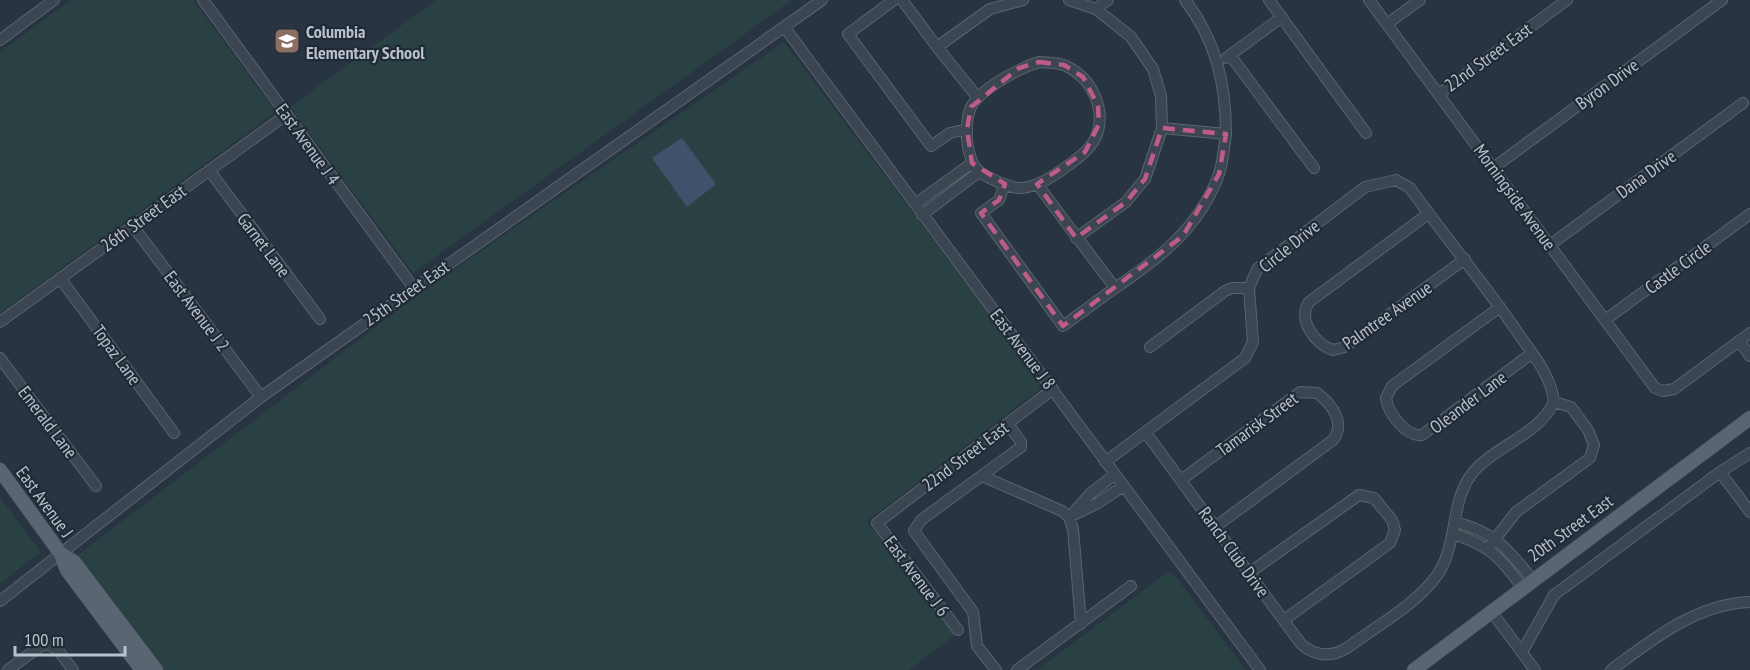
<svg xmlns="http://www.w3.org/2000/svg" width="1750" height="670" font-family="'PT Sans Narrow',sans-serif">
<rect width="100%" height="100%" fill="#283442"/>
<!-- green -->
<path fill="#2a4143" d="M71,0H193L276,112L0,313V52Z
M436,0H792L413,273L290,107Z
M784,42L1040,381L1039,390L867,521L955,635L909,670H164L78,555L424,290Z
M0,497L41,552L0,584Z
M1168,572L1173,573L1246,670H1037Z"/>
<!-- water -->
<path fill="#3e526b" d="M682,138L716,184L687,207L652,158Z"/>
<g fill="none" stroke-linecap="round" stroke-linejoin="round">
<!-- minor casing -->
<g stroke="#5a646f" stroke-width="12">
<path id="minor" d="M203,0L413,287
M894,0L848,34L931,146L950,133L967,129
M902,0L937,47
M1069,0L1096,9L1131,37L1153,69L1161,96L1162,128L1145,179L1126,202L1076,238
M1269,0L1366,133
M1369,0L1655,388L1663,391L1674,389L1750,333
M1096,9L1108,0
M1387,24L1420,0
M785,28L1260,670
M0,40L54,0
M1230,55L1314,168
M1226,58L1282,17
M1039,62C1047,63 1058,62 1066,66C1092,78 1108,111 1095,139C1088,152 1074,161 1062,170C1050,178 1036,187 1021,188C1009,188 996,181 986,176C973,169 971,161 968,147C966,135 966,118 971,107C981,88 1020,68 1039,62Z
M1439,94L1567,0
M978,98L937,47L990,9L1023,0
M1162,128L1226,134C1226,84 1216,40 1185,0
M1493,168L1722,0
M209,170L320,319
M1005,184L999,200L981,213L1063,326L1115,288L1037,184
M915,204L972,163
M1428,214L1309,302C1297,319 1315,345 1333,350L1345,347L1465,259
M922,215L979,172
M133,226L261,397
M1550,245L1743,103
M60,278L174,433
M1115,288C1160,258 1200,227 1219,174C1223,162 1224,147 1226,134
M1500,307L1392,386L1386,398C1388,413 1406,437 1422,435L1532,353
M1605,320L1750,214
M0,322L286,115
M1739,341L1750,356
M1150,347L1225,291L1232,288H1249
M0,358L96,486
M1146,433L1301,644C1315,656 1330,658 1347,648C1376,626 1428,598 1443,565C1458,534 1451,497 1475,470C1499,444 1538,435 1554,402
M1105,462L1245,358L1253,342L1249,288L1257,269L1365,187L1396,180L1410,188C1445,237 1484,283 1518,333C1533,355 1551,375 1554,402L1571,407L1588,430L1594,445L1590,458L1516,512L1488,548
M1720,472L1750,512
M982,476L1062,511L1069,517L1073,529L1081,624
M1181,480L1300,392L1317,393C1332,404 1346,423 1333,440L1215,527
M1074,512L1090,494L1114,475
M1069,517L1098,503L1122,487
M1455,522C1495,532 1507,548 1532,579
M1453,534C1489,545 1500,557 1522,587
M1249,573L1359,495L1374,498L1392,520L1395,530L1390,543L1284,620
M0,601L261,397L822,0
M1491,611L1535,670
M958,630L877,523L1053,389
M1522,652L1554,595L1720,472L1750,453
M8,670L39,647L47,644L58,650L73,670
M996,670L977,646L973,612L914,531L921,520L1021,447V442L1008,424
M1017,670L1131,586
M1611,670C1653,639 1696,604 1750,602"/>
</g>
<!-- major casing -->
<g stroke="#464f5b" stroke-width="15">
<path id="major" d="M0,470L61,554L67,570L142,670
M61,554L74,562L156,670
M1414,670L1750,418"/>
</g>
<!-- minor -->
<use href="#minor" stroke="#3c4652" stroke-width="10"/>
<!-- major -->
<use href="#major" stroke="#5a6572" stroke-width="14"/>
</g>
<!-- marked area -->
<path fill="none" stroke="#be5c88" stroke-width="4.5" stroke-dasharray="12 8" stroke-linejoin="round" d="M1039,62L1064,65L1083,77L1098,106L1099,124L1085,152L1037,184L1076,238L1126,202L1145,179L1162,128L1226,134L1219,174L1183,236L1063,326L981,213L999,200L1005,184L972,163L967,129L971,107L1019,68Z"/>
<!-- icons -->
<defs>
<g id="school-square" transform="scale(1.35)"><rect x="-9" y="-9" width="18" height="18" rx="4" fill="#8d6e63" stroke="#212b37"/><path d="M0-5L7-2L0 1L-7-2ZM-4 1L0 2.5L4 1V4Q0 6-4 4Z" fill="#fff"/></g>
</defs>
<g fill-rule="evenodd">
<use href="#school-square" x="287" y="41"/>
</g>
<g text-anchor="middle" dominant-baseline="central" stroke-width="4.5" stroke-linejoin="round" paint-order="stroke">
<!-- poi labels -->
<g font-size="18" font-weight="bold" fill="#b9c1cc" stroke="#212b37" text-anchor="start">
<text x="306" y="31">Columbia<tspan x="306" dy="21">Elementary School</tspan></text>
</g>
<!-- street labels -->
<g font-size="18" fill="#b9c1cc" stroke="#212b37">
<text transform="translate(1488 57) rotate(-36)">22nd Street East</text>
<text transform="translate(1607 84) rotate(-36)">Byron Drive</text>
<text transform="translate(308 144) rotate(54)">East Avenue J 4</text>
<text transform="translate(1646 174) rotate(-36)">Dana Drive</text>
<text transform="translate(1515 197) rotate(54)">Morningside Avenue</text>
<text transform="translate(143 218) rotate(-36)">26th Street East</text>
<text transform="translate(264 245) rotate(53)">Garnet Lane</text>
<text transform="translate(1289 246) rotate(-39)">Circle Drive</text>
<text transform="translate(1678 267) rotate(-36)">Castle Circle</text>
<text transform="translate(406 293) rotate(-35)">25th Street East</text>
<text transform="translate(197 311) rotate(53)">East Avenue J 2</text>
<text transform="translate(1387 315) rotate(-35)">Palmtree Avenue</text>
<text transform="translate(1023 349) rotate(53)">East Avenue J 8</text>
<text transform="translate(117 355) rotate(54)">Topaz Lane</text>
<text transform="translate(1468 402) rotate(-37)">Oleander Lane</text>
<text transform="translate(48 422) rotate(53)">Emerald Lane</text>
<text transform="translate(1257 424) rotate(-36)">Tamarisk Street</text>
<text transform="translate(965 456) rotate(-37)">22nd Street East</text>
<text transform="translate(45 502) rotate(54)">East Avenue J</text>
<text transform="translate(1570 528) rotate(-36)">20th Street East</text>
<text transform="translate(1234 552) rotate(54)">Ranch Club Drive</text>
<text transform="translate(917 576) rotate(53)">East Avenue J 6</text>
</g>
</g>
<!-- scale -->
<path d="M15 646v9h110v-9" fill="none" stroke="#b9c1cc" stroke-width="3"/>
<text x="24" y="646" font-size="18" fill="#b9c1cc" stroke="#212b37" stroke-width="4.5" paint-order="stroke">100 m</text>
</svg>
